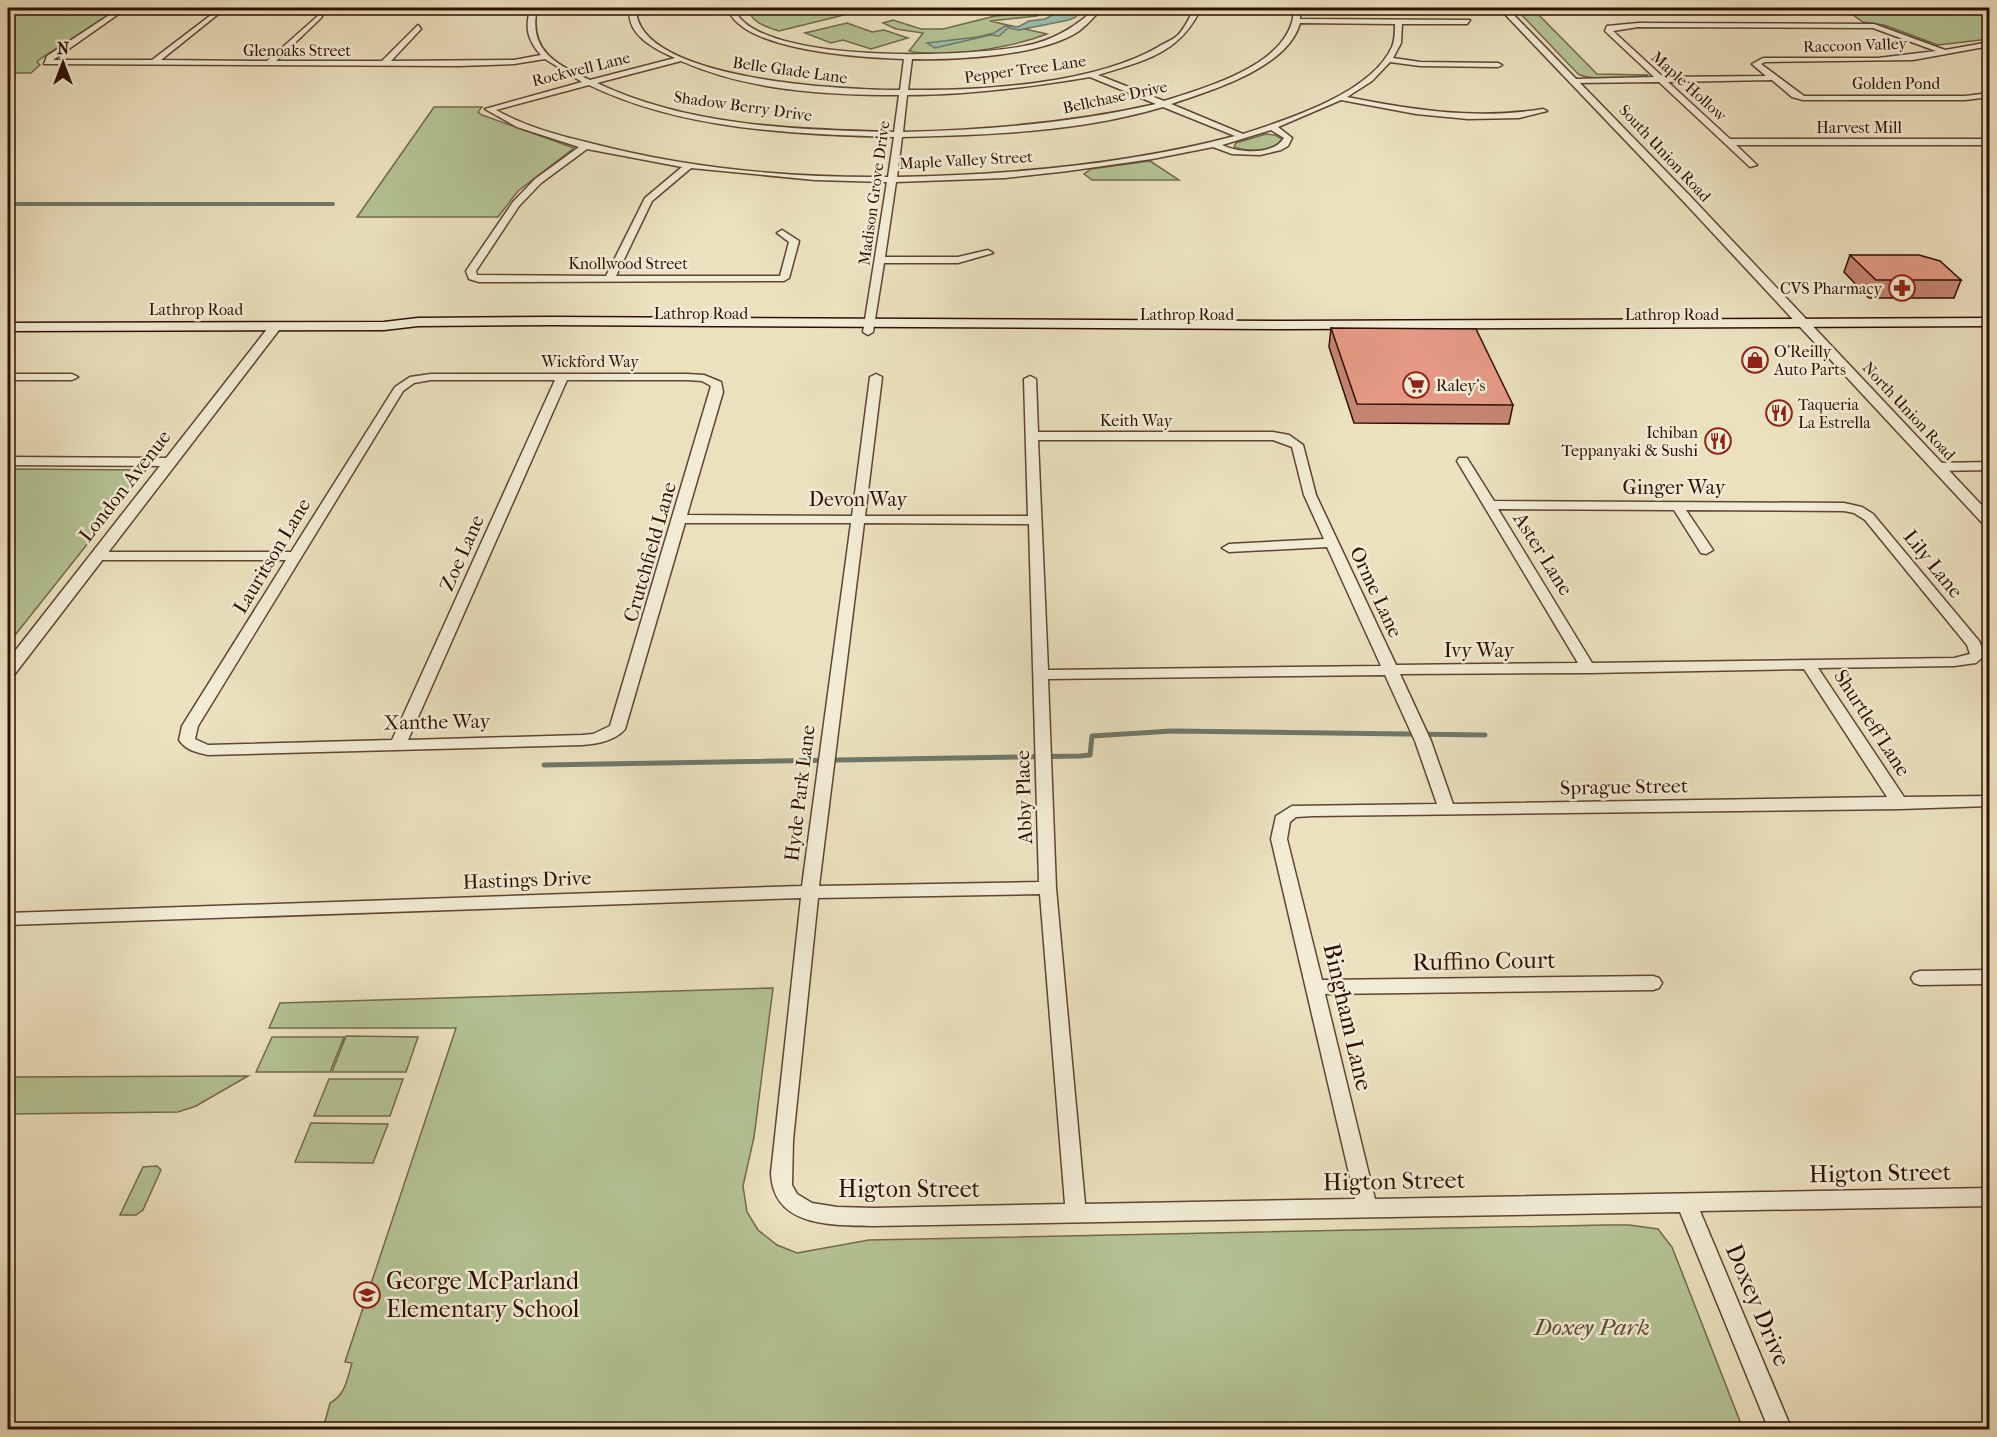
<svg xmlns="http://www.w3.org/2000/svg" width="1997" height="1437" font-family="'IM FELL French Canon',serif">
<rect width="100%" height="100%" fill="#ebe1bf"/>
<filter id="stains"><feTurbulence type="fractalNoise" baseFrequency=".00333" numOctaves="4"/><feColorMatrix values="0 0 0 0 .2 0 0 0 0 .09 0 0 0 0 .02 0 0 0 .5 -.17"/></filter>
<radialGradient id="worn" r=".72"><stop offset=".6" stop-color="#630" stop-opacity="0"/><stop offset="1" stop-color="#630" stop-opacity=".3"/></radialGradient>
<!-- green -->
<path fill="#b4c394" stroke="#72694b" stroke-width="1.5" d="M8,8H120L40,59L37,62L40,65L31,73H8Z
M749,8H872L779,31C767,27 749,22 749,8Z
M1515,8H1989V39L1938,45L1884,25L1863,22L1846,10H1534L1597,74L1648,75C1635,81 1592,81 1578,74Z
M1035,13L1037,16L990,21L1047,34C1013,47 944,59 909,51L923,33L896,29L883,23L893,20L921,29H943L995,16Z
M847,23L872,32L884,30L908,38L871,49L843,40L831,43L805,33Z
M434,107H482L478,112L482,115L574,148L518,191L498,217H357Z
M1266,134L1275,135L1282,139C1274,152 1247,152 1234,147L1236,143Z
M1150,161L1179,180H1092L1084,174L1091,169Z
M8,469L146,470L8,644Z
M773,988L754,1137L743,1186L747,1212L758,1230L777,1245L797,1253L869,1240L1605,1225H1629L1658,1229L1672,1247L1743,1429H323L330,1403C346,1394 347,1379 352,1363L345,1362L456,1028H269L280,1003Z
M346,1036L418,1037L406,1072H332Z
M272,1037H344L330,1072H256Z
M248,1076L196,1106L178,1112L8,1114V1077Z
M329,1079H403L390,1116H314Z
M311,1123L388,1124L373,1163L295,1162Z
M157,1166L161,1170L143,1210L136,1215H120L143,1167Z"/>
<!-- water -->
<path fill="#99bead" stroke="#6f7869" stroke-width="1.5" d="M1061,8H1078L1079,10L1076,17L1069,20L1019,30L1008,28L999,36L990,35L935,48L927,43L977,37L994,33L1005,26L1018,27L1029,21L1045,19L1053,15L1054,11Z"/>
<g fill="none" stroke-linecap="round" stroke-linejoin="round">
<!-- stream-far1 -->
<path stroke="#6f7869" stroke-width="4" d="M8,204H333"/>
<!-- stream -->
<path stroke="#6f7869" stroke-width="5" d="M544,765L1080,756L1090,755L1092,736L1172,731L1485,735"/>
<!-- minor casing -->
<g stroke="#5e4431" stroke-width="3">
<path id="minor" d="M120,8H127L53,60H152L215,12L217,15L161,60L267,61L320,14L322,17L276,61H382L418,25L421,29L391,61L514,60L541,55C528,41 524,27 531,8H537C528,50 555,64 590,80L675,58C654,49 625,34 630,8H636C635,81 847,90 900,90L904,59C866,58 739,51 728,8H734C754,67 987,58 1037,43C1061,36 1078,24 1096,8H1102C1096,15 1087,25 1079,31C1042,56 957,60 912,59L908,90C982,91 1094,84 1158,47C1164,43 1173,40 1178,35C1185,28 1190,16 1195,8H1201C1180,54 1143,61 1098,75L1164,101C1207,87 1294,64 1294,8H1300V19L1470,20L1467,24H1402L1401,43L1393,58L1420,62L1498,63L1502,65L1498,67L1420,66L1390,62L1372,81L1347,97C1412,110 1477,120 1543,109L1547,111L1519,118L1468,119L1416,114L1341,100L1278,127L1292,138L1288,146L1281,150L1260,155L1232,154L1213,147L1152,159L1068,171L1005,178L896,182L885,257H958L988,250L993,253L958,263H884L873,332L868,335L863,332L887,182L815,180L691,168L652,201L616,276H780L789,242L777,233L782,230L799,241L789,278L784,281L479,282L469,279L466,271L513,202L535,179L579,147L517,127L485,109L582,82L545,59L514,64L459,66L44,64L47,56ZM1300,23L1395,24C1395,31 1395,40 1392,47C1371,93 1289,119 1243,134L1171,104C1210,91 1288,68 1300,23ZM681,61C749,91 826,95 899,95L894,132C796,130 687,126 597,83ZM1090,77L1156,104C1072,123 989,130 903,132L907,95C969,95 1030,87 1090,77ZM589,85C682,130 792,134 894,137L888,177C789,178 685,168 590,143C557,135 526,127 496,110ZM1163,107L1235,136C1125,165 1009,175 897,177L902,137C989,135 1079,132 1163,107ZM1271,130L1284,138C1273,156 1238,153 1222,145ZM587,149L682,167L645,198L606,276L477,275L476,271L519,206L541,183Z
M1638,23L1874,24L1945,50L1990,42V46L1913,60L1765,62L1761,64L1804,96H1965L1990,93V97L1965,100H1803L1792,97L1772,80L1668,82L1730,139H1990V145H1736L1757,165L1750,167L1659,82L1573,83V79H1576L1654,77L1605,31L1607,26ZM1638,27L1873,28L1936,51L1878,58H1763L1752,64L1766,76L1663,77L1613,31Z
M8,374H72L78,377L72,380H8Z
M431,374H687L704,375L721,382L723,392L687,515L852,516L870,377L876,374L882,377L865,516H1028L1024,379L1030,376L1036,379L1038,432H1273L1289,435L1303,445L1316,495L1396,665L1578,663L1457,461L1459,458H1467L1494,501L1844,503L1862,507L1873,514L1979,641L1985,655L1976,663L1954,666L1818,668L1904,797L1990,796V806L1900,809L1313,816L1296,817L1290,822L1287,839L1322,980L1653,976L1659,978L1662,983L1659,988L1653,990L1325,994L1375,1199L1990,1188V1206L1700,1211L1792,1430H1769L1680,1212L874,1226C833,1225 773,1228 771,1173L801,898L8,925V913L802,886L851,523H685L625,729C615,741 596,744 582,745L208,755C196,752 187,751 179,740L182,726L286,560H97L90,556L97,552H291L395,387L410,377ZM431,380H555L392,740L208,745L195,739L198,726L403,391L414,383ZM567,380H687L702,381L711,386L610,726L593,734L582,735L408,740ZM1038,440H1273L1292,447L1304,495L1324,539L1229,544L1222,548L1229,552L1327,547L1381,666L1048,670ZM1498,509L1674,510L1701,553L1706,554L1713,550L1686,510L1844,511L1854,513L1865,520L1967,645L1970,654L1954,658L1592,663ZM864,523L1029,524L1039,882L819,886ZM1804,669L1887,797L1453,804L1431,741L1400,674L1589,673ZM1385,675L1415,741L1437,804L1292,806L1276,816L1271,839L1355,1199L1085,1204L1056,888L1048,679ZM1040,894L1065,1204L874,1208L837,1207L812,1203L797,1194L792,1185L793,1140L818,898Z
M8,457L169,458L175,462L169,466L8,465Z
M1990,462V470L1937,471L1931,467L1937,463Z
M1990,970V984L1920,985L1914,983L1911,978L1914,973L1920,971Z"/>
</g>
<!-- tertiary casing -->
<g stroke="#5e4431" stroke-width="3">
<path id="tertiary" d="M1499,8H1507L1691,197L1990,514V527L1985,526L1684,202Z
M275,323L281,327L279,330L14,675L8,676V660L271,324Z"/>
</g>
<!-- secondary casing -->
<g stroke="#2f0f02" stroke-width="3">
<path id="secondary" d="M552,317L1285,321L1990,318V326L1285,329L552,325L418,326L384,330L8,331V323L384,322L418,318Z"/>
</g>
<!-- minor -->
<use href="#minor" fill="#f2ecd5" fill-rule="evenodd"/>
<!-- tertiary -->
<use href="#tertiary" fill="#f2ecd5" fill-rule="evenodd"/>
<!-- secondary -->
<use href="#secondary" fill="#f2ecd5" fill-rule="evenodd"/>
</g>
<!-- wall -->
<path fill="#c48472" stroke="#2f0f02" stroke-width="1.5" d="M1850,255L1961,280L1954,298H1869L1844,272Z
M1331,328L1513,405L1509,424L1354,423L1329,347Z"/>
<!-- building -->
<path fill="#e49a85" stroke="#2f0f02" stroke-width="1.5" d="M1850,255H1919L1940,261L1961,280H1876Z
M1331,328L1476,329L1513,405L1357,404Z"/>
<!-- icons -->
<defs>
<g id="pharmacy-ring" transform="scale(1.35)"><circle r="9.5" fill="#f2ecd5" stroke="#8f2418" stroke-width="1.5"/><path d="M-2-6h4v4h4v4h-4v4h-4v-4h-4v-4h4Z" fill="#8f2418"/></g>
<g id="shop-ring" transform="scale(1.35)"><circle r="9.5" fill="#f2ecd5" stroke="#8f2418" stroke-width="1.5"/><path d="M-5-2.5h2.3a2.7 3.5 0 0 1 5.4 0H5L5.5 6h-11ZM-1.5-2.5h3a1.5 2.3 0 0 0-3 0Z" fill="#8f2418"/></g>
<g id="supermarket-ring" transform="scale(1.35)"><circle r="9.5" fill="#f2ecd5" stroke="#8f2418" stroke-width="1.5"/><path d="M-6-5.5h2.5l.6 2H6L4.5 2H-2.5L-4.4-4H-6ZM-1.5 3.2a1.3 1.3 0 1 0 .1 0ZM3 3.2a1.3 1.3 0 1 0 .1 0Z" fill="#8f2418"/></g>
<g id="restaurant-ring" transform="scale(1.35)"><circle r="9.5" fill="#f2ecd5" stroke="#8f2418" stroke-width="1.5"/><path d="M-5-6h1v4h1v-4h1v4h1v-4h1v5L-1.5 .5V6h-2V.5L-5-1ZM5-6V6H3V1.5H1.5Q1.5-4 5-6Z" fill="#8f2418"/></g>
<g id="school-ring" transform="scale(1.35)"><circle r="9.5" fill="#f2ecd5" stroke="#8f2418" stroke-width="1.5"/><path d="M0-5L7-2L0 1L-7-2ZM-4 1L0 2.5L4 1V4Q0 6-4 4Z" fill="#8f2418"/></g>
</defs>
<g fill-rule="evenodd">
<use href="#pharmacy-ring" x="1902" y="288"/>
<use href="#shop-ring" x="1755" y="360"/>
<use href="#supermarket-ring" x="1416" y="385"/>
<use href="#restaurant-ring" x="1779" y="413"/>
<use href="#restaurant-ring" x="1718" y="441"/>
<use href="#school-ring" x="367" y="1295"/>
</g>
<g text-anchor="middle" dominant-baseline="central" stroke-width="5" stroke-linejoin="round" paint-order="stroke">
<!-- far-street labels -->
<g font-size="16" fill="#2f0f02" stroke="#f2ecd5">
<text transform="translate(1855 45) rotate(-2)">Raccoon Valley</text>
<text x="297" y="50">Glenoaks Street</text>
<text transform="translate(581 69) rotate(-14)">Rockwell Lane</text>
<text transform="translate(1025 69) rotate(-8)">Pepper Tree Lane</text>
<text transform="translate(790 70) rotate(8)">Belle Glade Lane</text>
<text x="1896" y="83">Golden Pond</text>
<text transform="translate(1689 86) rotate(42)">Maple Hollow</text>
<text transform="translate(1115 97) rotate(-12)">Bellchase Drive</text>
<text transform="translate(743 106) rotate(8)">Shadow Berry Drive</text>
<text x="1859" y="127">Harvest Mill</text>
<text transform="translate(1665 153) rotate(47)">South Union Road</text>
<text transform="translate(966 160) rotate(-3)">Maple Valley Street</text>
<text transform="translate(874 193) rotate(-82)">Madison Grove Drive</text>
<text x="628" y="263">Knollwood Street</text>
<text x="196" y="309">Lathrop Road</text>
<text x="701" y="313">Lathrop Road</text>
<text x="1187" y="314">Lathrop Road</text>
<text x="1672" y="314">Lathrop Road</text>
<text x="590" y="361">Wickford Way</text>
<text transform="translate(1909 411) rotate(47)">North Union Road</text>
<text x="1136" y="420">Keith Way</text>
</g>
<!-- far-poi labels -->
<g font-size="16" fill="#2f0f02" stroke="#f2ecd5" text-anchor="start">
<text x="1882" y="288" text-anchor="end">CVS Pharmacy</text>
<text x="1774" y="351">O'Reilly<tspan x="1774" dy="18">Auto Parts</tspan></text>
<text x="1436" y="385">Raley's</text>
<text x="1798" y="404">Taqueria<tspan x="1798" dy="18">La Estrella</tspan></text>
<text x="1698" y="432" text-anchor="end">Ichiban<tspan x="1698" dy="18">Teppanyaki &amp; Sushi</tspan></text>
</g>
<!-- street labels -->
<g font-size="20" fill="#2f0f02" stroke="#f2ecd5">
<text transform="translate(125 486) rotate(-52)">London Avenue</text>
<text x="1674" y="487">Ginger Way</text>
<text x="858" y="499">Devon Way</text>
<text transform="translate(650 552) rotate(-74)">Crutchfield Lane</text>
<text transform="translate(462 553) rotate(-66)">Zoe Lane</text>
<text transform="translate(1543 554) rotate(58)">Aster Lane</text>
<text transform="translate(272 556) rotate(-59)">Lauritson Lane</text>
<text transform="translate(1933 564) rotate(51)">Lily Lane</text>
<text transform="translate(1376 592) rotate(65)">Orme Lane</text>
<text x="1479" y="650">Ivy Way</text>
<text transform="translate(437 722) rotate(-1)">Xanthe Way</text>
<text transform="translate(1872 723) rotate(57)">Shurtleff Lane</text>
<text transform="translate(1624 787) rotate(-1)">Sprague Street</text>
<text transform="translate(800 793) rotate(-83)">Hyde Park Lane</text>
<text transform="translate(1024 797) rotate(-92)">Abby Place</text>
<text transform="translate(527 880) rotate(-2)">Hastings Drive</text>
</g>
<!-- near-street labels -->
<g font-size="24" fill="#2f0f02" stroke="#f2ecd5">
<text transform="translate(1484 961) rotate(-1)">Ruffino Court</text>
<text transform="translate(1348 1017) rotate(77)">Bingham Lane</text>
<text transform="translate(1880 1173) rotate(-1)">Higton Street</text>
<text transform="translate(1394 1181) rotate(-1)">Higton Street</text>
<text x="909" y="1189">Higton Street</text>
<text transform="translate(1758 1305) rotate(67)">Doxey Drive</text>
</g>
<!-- near-poi labels -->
<g font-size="24" fill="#2f0f02" stroke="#f2ecd5" text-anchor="start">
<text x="386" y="1281">George McParland<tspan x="386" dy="28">Elementary School</tspan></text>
</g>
<!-- near-park labels -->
<g font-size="24" font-style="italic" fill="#5e4e35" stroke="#f2ecd5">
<text x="1592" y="1327">Doxey Park</text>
</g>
</g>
<!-- margin -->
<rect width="1997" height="1437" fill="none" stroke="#ebe1bf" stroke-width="30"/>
<rect x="9" y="9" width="1979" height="1419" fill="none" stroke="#2f0f02" stroke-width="3"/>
<rect x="15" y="15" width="1967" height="1407" fill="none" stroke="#2f0f02" stroke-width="1.5"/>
<!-- north arrow -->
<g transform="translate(63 63)" stroke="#f2ecd5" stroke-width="4.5" paint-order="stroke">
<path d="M0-4.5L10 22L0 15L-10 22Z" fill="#2f0f02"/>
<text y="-9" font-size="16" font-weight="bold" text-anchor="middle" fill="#2f0f02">N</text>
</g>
<rect width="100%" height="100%" filter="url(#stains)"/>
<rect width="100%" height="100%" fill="url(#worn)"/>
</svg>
